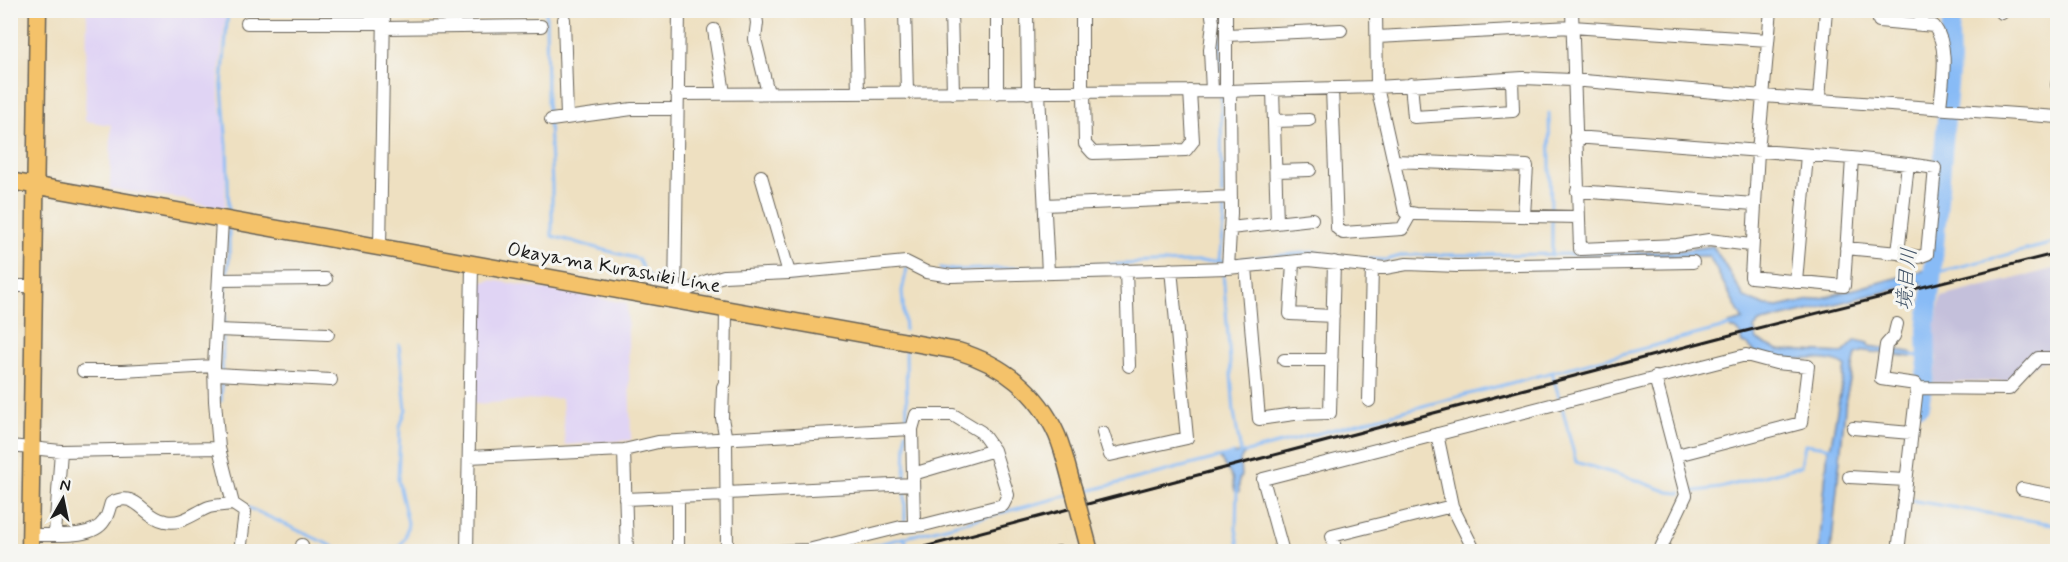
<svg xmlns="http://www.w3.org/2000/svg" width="2068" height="562" font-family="Mynerve,'Klee One',sans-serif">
<rect width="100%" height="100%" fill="#f6f6f2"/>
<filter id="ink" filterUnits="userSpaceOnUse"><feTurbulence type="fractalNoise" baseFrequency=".0167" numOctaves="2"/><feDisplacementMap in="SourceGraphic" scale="12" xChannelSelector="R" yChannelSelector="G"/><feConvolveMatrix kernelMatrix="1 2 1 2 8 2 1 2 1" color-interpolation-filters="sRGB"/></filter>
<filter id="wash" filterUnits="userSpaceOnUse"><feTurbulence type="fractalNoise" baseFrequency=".008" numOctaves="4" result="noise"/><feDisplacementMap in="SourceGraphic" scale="24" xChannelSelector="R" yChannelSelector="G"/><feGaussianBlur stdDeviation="1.35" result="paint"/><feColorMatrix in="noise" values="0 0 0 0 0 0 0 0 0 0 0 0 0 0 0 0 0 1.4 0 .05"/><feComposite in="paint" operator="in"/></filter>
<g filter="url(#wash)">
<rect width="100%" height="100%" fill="#eee0c1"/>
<!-- built -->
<path fill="#e0d4f4" d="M86,11H226L219,77V98L224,127L226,164L225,208L198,204L186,199L110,189L111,125L85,121L87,18Z
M491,280L627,303L631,440L565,445L562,398L474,404L476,284Z"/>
<!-- industrial -->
<path fill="#c4c0db" d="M2057,268V354L2014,376L2012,375L2007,381L1933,383L1937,359L1933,336L1941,297Z"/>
<!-- water -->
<path fill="#88bbf6" stroke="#526c89" stroke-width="1.5" d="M1713,246L1745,298L1766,306L1778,307L1825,297L1933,268L1932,280L1759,323L1754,328L1757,340L1778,350L1843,353L1856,340L1868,343V346L1910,352L1913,355L1911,357L1865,351L1856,354L1846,398L1831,551H1819L1828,448L1831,445L1845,366C1832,356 1794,360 1777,358C1769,357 1761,354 1753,351L1748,345L1742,343L1739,332L1735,329H1731L1729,324L1743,320L1709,256L1637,257V252L1676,251Z
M1245,452L1240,461L1241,478L1239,479V492L1235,491L1232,477L1219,457Z"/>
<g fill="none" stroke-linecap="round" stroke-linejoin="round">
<!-- stream -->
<path stroke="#88bbf6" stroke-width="3" d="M228,10L222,86L227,146L229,215
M546,10L547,103L549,116
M1220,33V69
M1221,93L1222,194
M1549,113L1551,214
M549,123L552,186V236L638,259L645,272L651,278
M1552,220V256
M1219,260L1224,218L1223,201
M1231,260L1315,252L1346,258L1386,260L1404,255L1640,254
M1051,266L1224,261
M940,268L954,270L1045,267
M1223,272L1234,412L1241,453
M1931,274L2058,242
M226,278L229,259V225
M790,279L823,276
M224,326L225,284
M905,330L902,291L907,268
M906,350L907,426
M1911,355L1927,357
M222,371L223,332
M1552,373L1559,397
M221,401L222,377
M1562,407L1576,462L1636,480L1669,492L1681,493
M1243,453L1733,325
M905,480L906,432
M905,486V525
M1237,488L1236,528L1240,552
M1688,492L1720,488L1801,466L1805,444L1833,448
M1080,493L1233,454
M1909,500L2058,525
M245,506L345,552
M905,537L907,552
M396,552L405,538L408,523L398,480L400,427L406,409L399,345
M848,552L1070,495"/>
<!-- river -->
<path stroke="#88bbf6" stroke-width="18" d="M1920,406L1927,362L1926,330L1932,280L1951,62L1950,33L1953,10"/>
</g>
</g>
<g filter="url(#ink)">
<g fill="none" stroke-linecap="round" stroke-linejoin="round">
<!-- minor casing -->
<g stroke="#666156" stroke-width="14">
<path id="minor" d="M755,10L757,23L755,39L768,93
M856,10L858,93
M905,10L907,93
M951,10L953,93
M1027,10L1028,93
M1082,10V93
M1211,10L1213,22L1210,50L1212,91
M1226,10V91
M1376,10L1377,87L1405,212L1416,214L1578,217
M1572,10L1580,249L1677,245L1709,240L1751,245
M1771,10L1758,151L1751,277L1844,286L1852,158
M1880,10L1879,21L1934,26C1950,47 1942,83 1940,108
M2002,13V10
M564,19L567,118
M247,23H384
M1921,25L1923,10
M384,28L541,26
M714,30L724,93
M1226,35L1341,30
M1377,37L1572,27L1768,40
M1411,84L1414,117L1513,111L1512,79
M2057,85L2058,80
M1332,88L1337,228L1343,233L1402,229L1411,213
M1273,90L1277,223
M997,93V10
M1039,93L1048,273
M1084,93L1085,144L1093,153L1186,150L1193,141L1190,91
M677,94L1226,91L1377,87L1523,78L1572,80L1763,96L2058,117
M1819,100L1826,10
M551,120L632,109H677
M1274,121L1309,120
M1575,137L1852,158L1908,164L1898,253L1846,248
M1394,161L1527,166L1524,215
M1276,171L1310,170
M761,176L789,273
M1577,191L1754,204
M1045,205L1231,197
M222,220L214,366L215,401L219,448L233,504
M1230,228L1312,219
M380,248L384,10
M1898,253L1919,257L1927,254L1935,168L1908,164
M1293,262L1290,314L1333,316
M1246,267L1259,419L1294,414L1330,413L1334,262
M1228,268L1231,213L1230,91
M1126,270L1129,366
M220,280L326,279
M1796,282L1807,155
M10,286H34
M674,296L707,281L724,276L789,273L906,262L926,272L951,276L1228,268L1308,260L1385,268L1407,264L1457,266L1693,262
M675,300L679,10
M726,309L725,383L723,387L722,418L726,440L727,552
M1897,324L1894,336L1886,345L1881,379L1916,384L1917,388
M217,330L328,334
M1284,360H1332
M83,371H122L214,366
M216,374L331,380
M1655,377L1686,495L1659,552
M1369,401L1372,266
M1853,428L1911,433
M1103,433L1110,455L1187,438L1171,269
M1437,434L1452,506L1475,552
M10,446L61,451L219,448
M624,450L627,552
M469,457L624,450L658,442L912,429
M913,474L994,450
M1849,477L1906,480
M2022,489L2058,496
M727,493L913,484
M678,497V552
M625,499L727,495
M55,534L61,451
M31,535C51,534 92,540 104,521C108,516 109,509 111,503C136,489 143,517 165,521C182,525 194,513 209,507C217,505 225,505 233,504L245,512L240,552
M302,552V545
M467,552L472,265
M749,552L808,550L901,527L924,525L1003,505L1008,495L994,450L981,432L953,415H916L912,429L914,525
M1058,552H1059
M1283,552L1263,479L1746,355L1776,363L1808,366L1801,423L1677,455
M1336,552L1332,536L1452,506
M1898,552L1917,388L2009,389L2038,358H2058"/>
</g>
<!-- major casing -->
<g stroke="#666156" stroke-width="19">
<path id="major" d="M10,181L958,351C1002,364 1038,392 1057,435C1064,451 1068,471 1073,488
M1081,518L1090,552
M30,552L38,10"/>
</g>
<!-- minor -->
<use href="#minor" stroke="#fff" stroke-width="12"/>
<!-- major -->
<use href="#major" stroke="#f4c26a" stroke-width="16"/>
<!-- rail -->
<path stroke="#1c1c1c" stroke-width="3" d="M905,552L1738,333L2058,253"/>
<!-- major-bridge casing -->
<g stroke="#666156" stroke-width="19" stroke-linecap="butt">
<path id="major-bridge" d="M1073,488L1081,518"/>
</g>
<!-- major-bridge -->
<use href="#major-bridge" stroke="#f4c26a" stroke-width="16"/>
</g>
</g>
<g text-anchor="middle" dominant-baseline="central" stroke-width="6" stroke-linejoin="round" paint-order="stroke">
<!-- street labels -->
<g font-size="20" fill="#1c1c1c" stroke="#f6f6f2">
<text transform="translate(614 268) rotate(10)">Okayama Kurashiki Line</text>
</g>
<!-- water labels -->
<g font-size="21" font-style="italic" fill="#425468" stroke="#f6f6f2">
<text transform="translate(1907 279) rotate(-85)">境目川</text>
</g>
</g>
<!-- margin -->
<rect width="2068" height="562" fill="none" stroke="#f6f6f2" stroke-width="36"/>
<!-- north arrow -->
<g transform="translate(63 499) rotate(9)" stroke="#f6f6f2" stroke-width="4.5" paint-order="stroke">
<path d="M0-4.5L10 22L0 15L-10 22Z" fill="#1c1c1c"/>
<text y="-9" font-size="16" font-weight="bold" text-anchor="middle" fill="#1c1c1c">N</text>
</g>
</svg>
